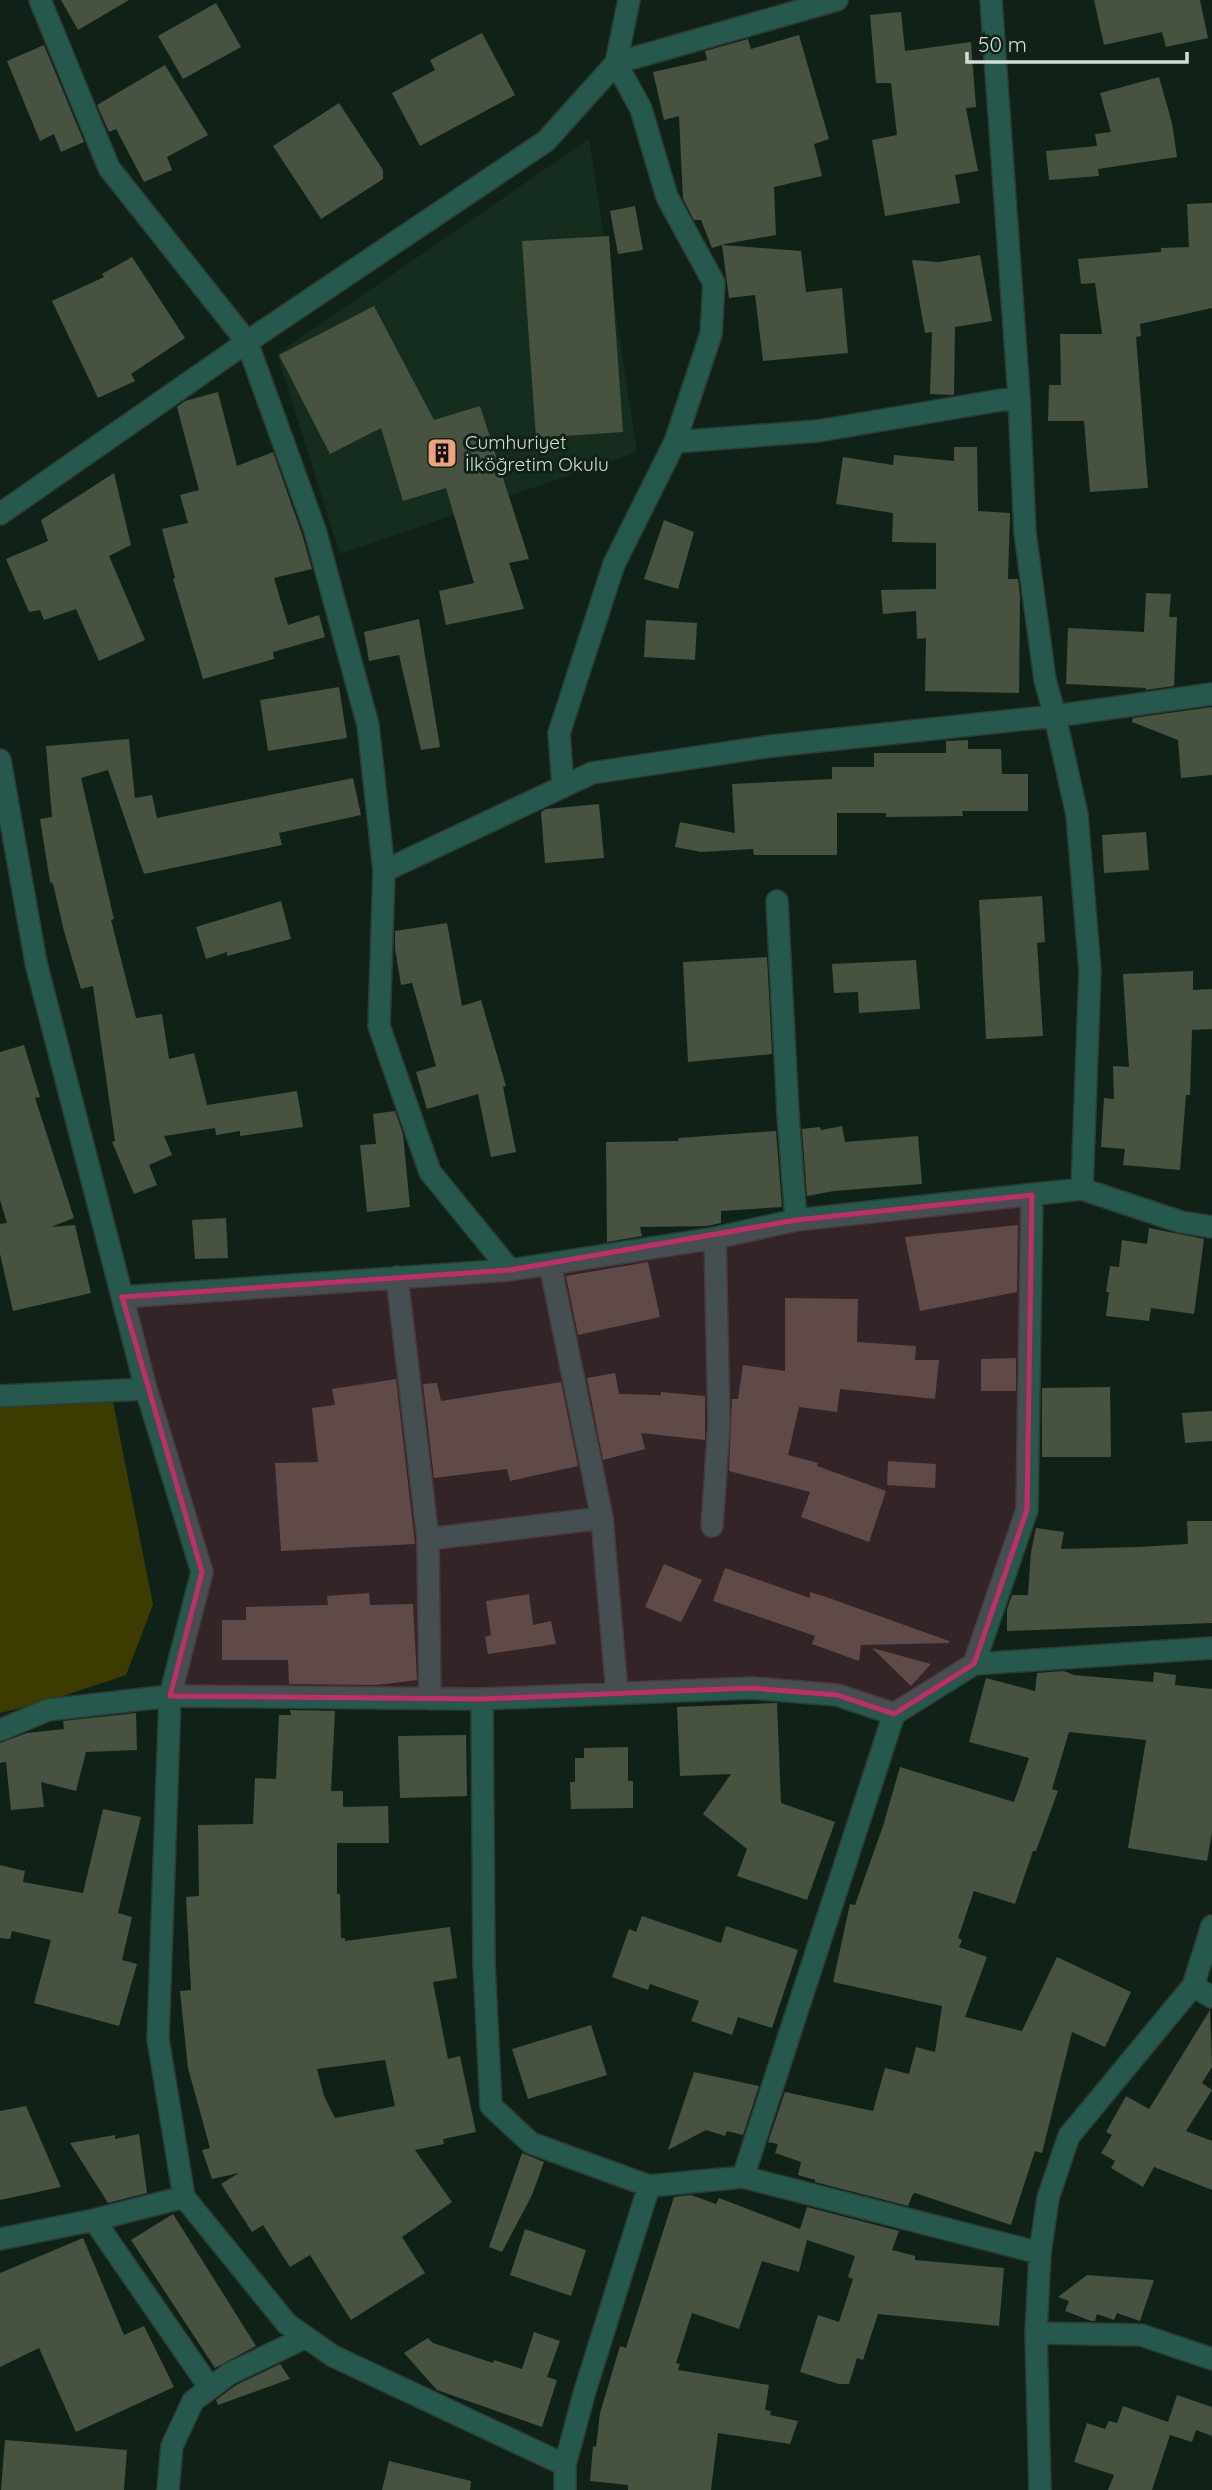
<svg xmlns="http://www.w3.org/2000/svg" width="1212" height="2490" font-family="Quicksand,sans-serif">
<rect width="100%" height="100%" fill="#102217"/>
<!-- built -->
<path fill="#152d1e" d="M589,139L637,452L340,554L277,354Z"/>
<!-- green -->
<path fill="#3c3c00" d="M0,1402H113L153,1605L126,1675L42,1703L0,1713Z"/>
<!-- building -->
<path fill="#475240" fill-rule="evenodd" d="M61,0H129L78,30Z
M1094,0H1200L1208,38L1166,47L1162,32L1104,45Z
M216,3L241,47L183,79L158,36Z
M901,12L905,51L971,42L976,107L966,108L978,171L955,175L960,203L885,216L872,140L897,135L891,83H876L870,15Z
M482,33L515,95L420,146L392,93L435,70L430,60Z
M799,35L829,139L814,144L822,176L774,187L776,235L725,244L712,248L701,220H694L683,199L679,116L664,120L653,72L707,60L705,51L748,39L751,49Z
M44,45L84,142L61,152L54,134L40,141L7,61Z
M165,65L208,135L167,157L172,170L144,182L116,129L109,132L97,105Z
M1159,77L1172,123L1177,157L1098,169L1099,176L1049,180L1046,151L1097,146L1095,134L1111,132L1100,93Z
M339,103L383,170V179L321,219L273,146Z
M1212,203V308L1140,324L1141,336L1136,337L1148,488L1090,492L1084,421H1048L1049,385H1061L1060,334H1102L1095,283L1081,284L1078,259L1161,252V248L1189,247L1187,204Z
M635,206L643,250L618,254L610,211Z
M609,236L623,432L536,438L522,241Z
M722,245L801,251L806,292L842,288L848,353L763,361L755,295L729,298Z
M980,255L992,321L955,327L954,395L930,394L932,332L925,333L912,260L939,262Z
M132,257L185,338L131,374L135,381L98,398L52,301L104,277L102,274Z
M374,306L434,420L480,406L529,559L509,563L524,609L446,625L439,591L474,583L446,488L403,501L381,428L330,454L279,355Z
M218,392L237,466L273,452L302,534L312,569L274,578L288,625L319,615L325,637L273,652L274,659L203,679L173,579L175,578L162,529L188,523L180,495L199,490L177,407L185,401Z
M954,447H977L978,511L1010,513L1008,579H1018L1020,596L1019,693L925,691L926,638L917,639L916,611L883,614L881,590L936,589V543L892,542L893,513L836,504L843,457L893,465L894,455L954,461Z
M114,473L131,545L109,556L145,640L99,661L76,609L44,620L40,610L29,612L6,559L48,541L41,520Z
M664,520L694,532L678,589L644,579Z
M1146,593L1171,594L1169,617H1177L1174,686L1145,690L1146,688L1066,684L1068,628L1144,632Z
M419,619L440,747L421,750L399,655L369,661L364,632Z
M646,620L697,623L695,660L644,657Z
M339,687L347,738L268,751L260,700Z
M1212,707V775L1181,778L1178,740L1132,722L1133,718Z
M129,739L135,798L152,795L157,818L353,778L361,815L279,833L282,845L144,874L108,770L81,778L114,919L111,920L136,1018L162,1014L169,1059L194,1053L207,1105L297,1091L303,1127L240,1136V1131L216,1135L215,1128L164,1136L172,1155L149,1165L157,1185L134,1194L112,1142L115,1141L93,986L81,989L64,931L53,884L50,882L40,819L52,817L46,746Z
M968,740V749H1001L1002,774H1028V811H962L963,816L886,817V813H837V855H754L753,849L701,852L675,847L680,822L735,833L732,784L832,779V767H874V753H946V741Z
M599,804L604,858L545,863L541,812L546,809Z
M1146,832L1149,870L1104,873L1102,835Z
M1042,896L1045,942L1037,943L1043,1036L986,1039L979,900Z
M281,901L291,939L227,956V952L206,959L196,927Z
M447,923L462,1006L481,1000L506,1086L503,1087L516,1152L491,1157L478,1094L427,1109L416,1072L436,1066L412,983L401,985L395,949V931Z
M767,957L772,1054L688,1062L683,962Z
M916,960L920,1009L859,1013L858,992L834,993L832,964Z
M1193,971V990L1212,989V1029L1192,1030L1190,1095H1186L1180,1170L1123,1165L1125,1149L1101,1147L1104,1098L1114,1099L1113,1066L1129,1067L1123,974Z
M24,1045L40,1097L35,1098L74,1218L51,1227L75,1225L91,1293L13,1311L0,1254V1224L7,1223L0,1200V1052Z
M395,1111L403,1134L410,1207L367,1212L360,1145L376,1144L373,1114Z
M842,1126L845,1142L918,1136L922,1184L834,1191L807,1196L802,1129L820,1127L821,1130Z
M776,1131L782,1207L721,1211V1223L707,1226L640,1227L642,1236L607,1242L606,1142L678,1141L679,1138Z
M226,1218L228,1258L195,1259L192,1220Z
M1018,1225L1017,1292L920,1311L905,1237Z
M1149,1228L1204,1239L1194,1314L1151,1308L1149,1321L1106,1316L1109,1292H1106L1110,1266L1119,1267L1122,1240L1147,1244Z
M648,1262L660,1317L578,1335L566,1276Z
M785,1298L858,1299L857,1342L916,1346L915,1360H939L935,1399L840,1389L837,1412L799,1407L788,1455L818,1463L817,1466L886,1491L869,1542L801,1517L810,1492L729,1471L732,1399H738L743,1365L785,1371Z
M1016,1358V1391H981V1359Z
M615,1373L619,1394L661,1395V1392L705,1396V1440L641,1433L645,1449L603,1460L587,1378Z
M396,1379L415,1544L281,1551L275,1463L318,1462L312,1408L335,1405L332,1389Z
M561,1382L578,1466L510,1481L507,1469L434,1478L423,1384L437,1383L441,1401Z
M1110,1387L1111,1457H1042V1388Z
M1212,1411V1441L1185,1443L1182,1413Z
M888,1461L936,1464L935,1488L887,1485Z
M1187,1521H1212V1623L1007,1631V1609L1012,1595H1028L1031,1552L1036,1528L1064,1532L1061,1549L1138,1547L1188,1544Z
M664,1564L702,1580L681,1622L645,1607Z
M725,1568L810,1598V1592L829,1598L949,1641V1643L861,1645L859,1661L812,1644L815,1636L713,1601Z
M369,1593L370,1605L413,1604L417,1680L377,1685L289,1684L288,1660H222V1620H246V1607L328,1605L327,1596Z
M529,1594L533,1625L551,1621L556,1644L488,1654L485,1637L491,1635L486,1601Z
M872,1648L931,1664L911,1686Z
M1064,1671L1074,1675L1153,1682L1154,1672L1176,1675L1175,1685L1212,1689V1832L1207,1861L1128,1848L1146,1740L1069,1732L1052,1789L1058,1791L1036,1851H1033L1015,1904L974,1891L958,1938L962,1940L959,1947L987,1957L965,2017L1022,2031L1057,1957L1131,1992L1105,2047L1072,2032L1042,2153L1035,2151L1011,2225L915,2193L913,2194L908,2206L815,2182V2180L798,2175L801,2162L775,2153L778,2144L768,2142L785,2092L873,2111L885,2068L909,2074L916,2047L935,2052L942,2006L833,1982L850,1904L855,1905L883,1826L900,1767L1014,1802L1029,1758L969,1742L986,1678L1035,1691L1037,1673Z
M777,1703L781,1803L835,1822L807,1900L737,1876L747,1849L703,1814L731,1774L680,1776L677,1707Z
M290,1710L335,1711L331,1791H343V1807L388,1806L389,1843H337V1894H340L341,1938H345V1941L450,1927L457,1978L433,1982L448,2059L460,2056L476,2132L443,2139L444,2144L415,2150L452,2202L402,2237L425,2273L351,2320L310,2255L290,2267L263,2225L252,2232L221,2184L239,2173L212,2179L202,2150L210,2148L188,2068L180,1991L191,1990L186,1897L199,1896L198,1825L253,1824L255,1778L276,1779L279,1715H291ZM385,2060L395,2106L335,2118L324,2096L317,2069Z
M136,1713L137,1750L86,1752L76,1791L41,1782L44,1807L11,1810L6,1762L0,1763V1743L27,1733L64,1729L63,1721Z
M466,1735L467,1796L400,1798L398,1736Z
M628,1747V1781H633V1808L571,1809L570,1782H575V1758H584V1748Z
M103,1809L141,1817L118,1913L132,1917L122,1960L137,1964L119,2026L34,2003L51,1940L12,1931L10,1939L0,1938V1865L25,1871L23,1882L83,1893Z
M642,1916L721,1943L726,1926L798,1950L772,2028L738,2017L732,2035L691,2021L699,2001L650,1984L648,1990L612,1977L629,1929L636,1932Z
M1210,2010L1212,2067L1202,2083L1212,2090L1186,2131L1212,2141V2190L1154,2167L1143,2187L1111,2168L1115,2161L1101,2153L1112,2135L1106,2132L1126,2096L1149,2109Z
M591,2025L607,2075L528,2099L512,2049Z
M694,2072L759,2086L743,2135L727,2131L725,2136L706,2130L668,2150Z
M26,2106L61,2187L0,2200V2111Z
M139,2134L147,2193L108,2203L70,2143L115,2135V2139Z
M522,2153L544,2162L532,2195L502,2252L489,2247Z
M691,2195L716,2204L719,2198L800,2229L807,2207L899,2231L892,2250L915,2256V2260L1004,2268L999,2326L878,2314L863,2360L857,2358L849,2384H839L800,2372L818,2315L839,2322L853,2279L848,2277L855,2256L807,2240L799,2272L762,2261L739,2329L692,2313L676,2363L680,2364L678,2370L769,2385L765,2410L771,2411L770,2415L798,2421L790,2444L718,2433L711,2490H628V2485L590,2481L593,2446L596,2447L600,2413L620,2346L626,2348L674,2197Z
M173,2214L256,2346L215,2368L131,2240Z
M525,2229L586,2250L571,2296L510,2275Z
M83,2238L124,2335L144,2326L174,2387L76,2432L39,2348L0,2367V2273Z
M1087,2275L1154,2280L1140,2321L1117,2313L1114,2320L1097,2314L1095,2321H1091L1065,2311L1069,2301L1058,2297Z
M534,2332L560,2341L547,2377L557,2380L542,2427L437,2390L404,2353L428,2338L433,2343L493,2363L494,2360L522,2369Z
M280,2364L290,2379L218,2405L216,2400L236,2385Z
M1177,2395L1212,2407V2436L1196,2430L1192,2442L1170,2435L1152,2490H1108L1114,2475L1074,2462L1087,2423L1105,2429L1109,2421L1117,2423L1123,2406L1168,2422Z
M5,2440L127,2450L124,2490H1Z
M389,2461L471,2481L470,2490H382Z"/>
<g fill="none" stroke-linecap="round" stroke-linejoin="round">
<!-- minor casing -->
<g stroke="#2b3c32" stroke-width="24">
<path id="minor" d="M40,0L109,168L247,342L315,530L368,725L384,871L379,1026L430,1172L510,1270
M991,0L1019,397L1025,533L1045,680L1055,716L1077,815L1090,970L1082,1189
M675,442L711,334L714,283L667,197L641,109L616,63L837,0
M0,514L247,342L546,141L616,63L629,0
M0,760L36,963L146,1389L202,1572L170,1696L158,2039L184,2197L287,2324L333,2356L565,2465
M563,787L559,733L614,564L675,442L818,431L1019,397
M384,871L592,773L772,746L1055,716L1212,694
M777,901L788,1114L796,1220
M550,1264L602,1518
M397,1277L428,1539L430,1699
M122,1297L510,1270L715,1238L796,1220L1082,1189L1181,1222L1212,1227
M0,1396L146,1389
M712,1526L719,1424L715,1238
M428,1539L602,1518L617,1693
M974,1664L1027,1510L1032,1195
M482,1699L484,1963L491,2106L531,2143L649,2186L743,2177L1040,2253
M0,1730L48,1710L170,1696L482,1699L751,1688L837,1695L894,1714
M1193,1986L1212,1997
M743,2177L894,1714L974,1664L1212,1648
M94,2220L210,2388
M0,2239L94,2220L184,2197
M1036,2333L1141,2335L1212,2359
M168,2490L172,2446L193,2401L229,2374L306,2337
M565,2490V2465L584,2394L649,2186
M1040,2490L1036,2333L1040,2253L1048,2198L1069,2136L1193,1986L1212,1926"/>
</g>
<!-- minor -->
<use href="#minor" stroke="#26584d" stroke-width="21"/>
</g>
<!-- marked area -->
<path fill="#c42c67" fill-opacity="0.2" stroke="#c42c67" stroke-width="5" stroke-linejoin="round" d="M1032,1195L1027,1510L974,1664L894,1714L837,1695L751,1688L482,1699L170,1696L202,1572L122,1297L510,1270L796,1220Z"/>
<!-- icons -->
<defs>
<g id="building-square" transform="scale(1.575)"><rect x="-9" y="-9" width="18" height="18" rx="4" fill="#f2a17e" stroke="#102217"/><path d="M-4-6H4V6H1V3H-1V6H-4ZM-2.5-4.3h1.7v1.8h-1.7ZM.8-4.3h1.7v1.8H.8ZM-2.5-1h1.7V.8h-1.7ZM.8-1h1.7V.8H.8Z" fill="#111"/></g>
</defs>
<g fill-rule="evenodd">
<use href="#building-square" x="442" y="453"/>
</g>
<g text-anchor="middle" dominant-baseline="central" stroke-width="6" stroke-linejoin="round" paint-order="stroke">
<!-- poi labels -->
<g font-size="19" fill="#d3ded6" stroke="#102217" text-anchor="start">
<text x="465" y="442">Cumhuriyet<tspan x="465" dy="22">İlköğretim Okulu</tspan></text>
</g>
</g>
<!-- scale -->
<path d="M967 52v10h220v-10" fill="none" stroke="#d3ded6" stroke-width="3.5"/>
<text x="978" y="52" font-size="21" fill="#d3ded6" stroke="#102217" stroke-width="5" paint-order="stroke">50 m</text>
</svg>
